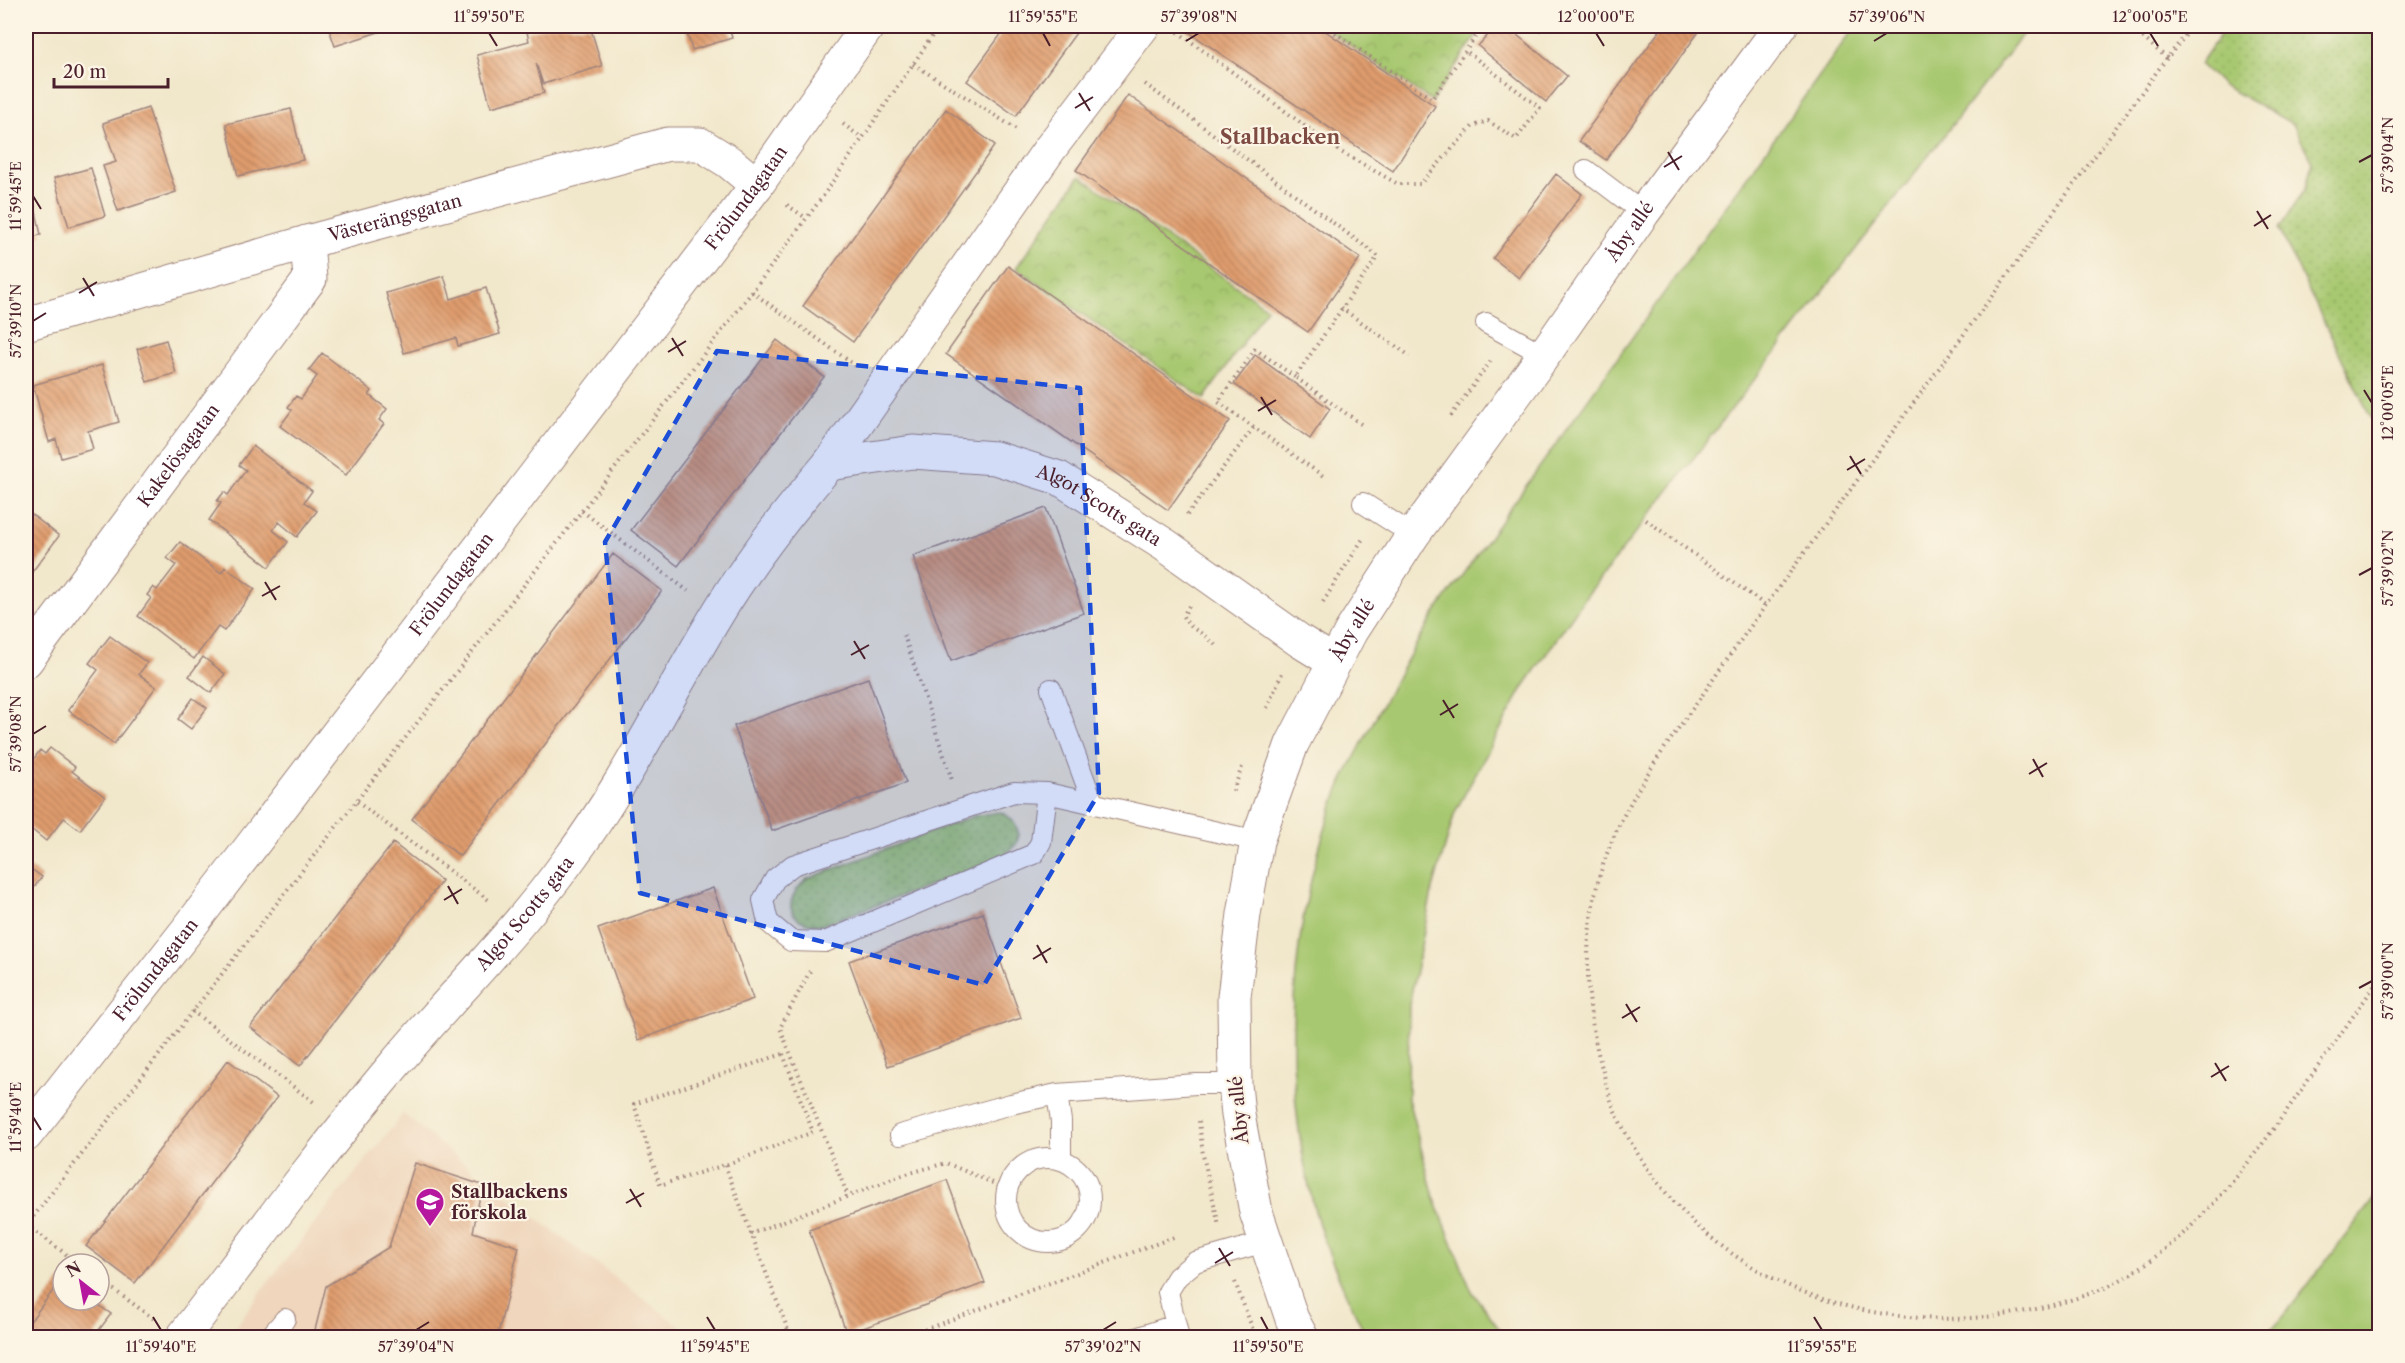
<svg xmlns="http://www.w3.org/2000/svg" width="2405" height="1363" font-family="'Libre Caslon Text',serif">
<defs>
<pattern id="grass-dots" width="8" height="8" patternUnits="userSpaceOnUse" patternTransform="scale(1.5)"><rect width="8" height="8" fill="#a7c870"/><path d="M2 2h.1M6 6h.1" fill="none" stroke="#91ab61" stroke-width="1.8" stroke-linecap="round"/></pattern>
<pattern id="park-crowns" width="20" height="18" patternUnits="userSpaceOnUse" patternTransform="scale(1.5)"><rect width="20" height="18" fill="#a7c870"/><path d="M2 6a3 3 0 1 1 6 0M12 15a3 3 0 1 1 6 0" fill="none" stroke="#91ab61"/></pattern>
<pattern id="building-back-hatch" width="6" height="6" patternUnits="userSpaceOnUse" patternTransform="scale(1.5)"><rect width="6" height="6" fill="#df9c6d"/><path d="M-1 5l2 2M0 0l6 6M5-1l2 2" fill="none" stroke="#b77f5a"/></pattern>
</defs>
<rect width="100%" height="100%" fill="#fcf5e5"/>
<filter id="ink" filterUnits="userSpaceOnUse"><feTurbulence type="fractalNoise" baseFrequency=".0167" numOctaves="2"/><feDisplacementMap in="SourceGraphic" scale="12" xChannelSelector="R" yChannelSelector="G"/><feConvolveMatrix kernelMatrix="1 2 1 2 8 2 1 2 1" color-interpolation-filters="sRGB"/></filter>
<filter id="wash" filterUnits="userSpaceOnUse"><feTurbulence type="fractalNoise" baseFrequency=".008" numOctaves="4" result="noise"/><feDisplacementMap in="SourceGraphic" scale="24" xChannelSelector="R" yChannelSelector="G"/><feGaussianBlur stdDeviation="1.35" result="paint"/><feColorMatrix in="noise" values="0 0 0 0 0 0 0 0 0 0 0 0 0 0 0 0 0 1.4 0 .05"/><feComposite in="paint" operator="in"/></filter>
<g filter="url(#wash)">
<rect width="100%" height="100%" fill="#f1e7cb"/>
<!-- built -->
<path fill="#efd6bc" d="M403,1114L475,1172L694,1337L228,1338L267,1283Z"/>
<!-- grass -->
<path fill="url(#grass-dots)" stroke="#78744e" stroke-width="1.5" d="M2226,26H2379V435L2279,229L2306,188L2312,162L2293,124L2222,85L2200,64Z
M999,812C1011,815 1016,824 1019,835L1016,844L1000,860L822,925C787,924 781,901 807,879L974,816Z"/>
<!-- park -->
<path fill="url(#park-crowns)" stroke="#78744e" stroke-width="1.5" d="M1322,26H1483L1432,101Z
M1080,176L1267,308L1204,399L1016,268Z"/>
<!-- garden -->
<path fill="#a7c870" stroke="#78744e" stroke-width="1.5" d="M1855,26H2029L1585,598L1524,686L1455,812L1432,892L1409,1005L1408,1099L1434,1197L1471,1290L1505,1337H1367C1346,1296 1326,1253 1314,1207C1279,1072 1288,922 1338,792C1344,776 1353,761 1360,747C1383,702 1407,659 1433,616Z
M2379,1192V1337H2263L2284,1316Z"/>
<g id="blocks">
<!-- building -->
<path fill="url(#building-back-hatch)" d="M328,26H387L388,29L335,46Z
M550,26H590L602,66L543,84L536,63L544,93L491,107L477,55L529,41L527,32Z
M685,26H729L732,38L692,50Z
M1007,26H1081L1016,116L967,81Z
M1180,26H1318L1435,106L1393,171Z
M1496,26H1506L1567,76L1546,102L1478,46Z
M1663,26H1703L1606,160L1579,141Z
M1128,95L1360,258L1308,332L1076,170Z
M148,108L176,192L118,211L103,166L116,162L103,123Z
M291,109L303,160L238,176L226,124Z
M946,109L995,145L853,342L803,306Z
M91,168L105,216L69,227L54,178Z
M1556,174L1582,194L1519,278L1493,258Z
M31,188L41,235L26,238V189Z
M1008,266L1230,421L1168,510L946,354Z
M444,276L451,299L486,288L500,334L458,346L456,338L404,353L386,293Z
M166,340L176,373L147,382L137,349Z
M777,340L824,377L678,566L631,530Z
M322,353L372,391L369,395L387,409L379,420L384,424L346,475L280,426L292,410L288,407L296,396L301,399L317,376L309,370Z
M1255,355L1330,409L1310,439L1234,384Z
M102,365L119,422L88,431L93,449L61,458L56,439L49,442L33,385Z
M253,446L312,491L304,502L317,511L297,537L279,522L273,530L288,542L269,567L209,520L221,503L217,501L224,492L228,495L246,470L239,465Z
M1046,508L1084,613L951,661L913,556Z
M26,510L59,536L26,580Z
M180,542L221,573L225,567L255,589L224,631L218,627L194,659L138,616L151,598L147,595L153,587L157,590L176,565L167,558Z
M613,554L662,591L460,856L412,819Z
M110,636L147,663L139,674L156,687L114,744L68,710L98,670L89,663Z
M203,657L225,674L211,693L189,676Z
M868,678L906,783L772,831L734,726Z
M193,698L207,708L191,729L178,719Z
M50,748L75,767L72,771L105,797L80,830L64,818L46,841L26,825V764L29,766L40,750L45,754Z
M393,843L442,881L300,1066L250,1027Z
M26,865L42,877L26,898Z
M713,888L753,999L638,1040L598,929Z
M983,913L1021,1018L888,1066L849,961Z
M228,1060L277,1097L135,1283L86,1246Z
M415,1163L482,1185L473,1232L519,1247L497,1338H313L326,1286L389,1247Z
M947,1180L985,1283L847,1334L809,1230Z
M63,1277V1300H91L111,1314L93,1338H26V1327Z"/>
</g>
</g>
<g filter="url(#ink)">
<use href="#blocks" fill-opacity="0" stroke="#9e837b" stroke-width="1.5"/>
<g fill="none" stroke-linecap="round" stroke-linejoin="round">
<!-- lane casing -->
<g stroke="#9e837b" stroke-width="22">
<path id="lane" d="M1586,170L1643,213
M1486,323L1544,355
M1363,503L1413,535
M1051,689L1093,803
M1047,793L1041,842L1034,854L825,942L791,941L768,922L763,900L775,879L793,865L1014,792L1047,793L1257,841
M900,1135L1011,1104L1057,1094
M1006 1200a42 42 0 1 1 84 0a42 42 0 1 1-84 0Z
M1061,1160V1121L1057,1094L1196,1084H1235
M269,1338L285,1319
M1136,1338L1175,1325
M1179,1338L1168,1292L1177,1277L1195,1262L1265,1242"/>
</g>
<!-- street casing -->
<g stroke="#9e837b" stroke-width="35">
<g id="street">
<path id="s1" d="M26,324L307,242L668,144H700L729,162L757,185"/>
<path id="s2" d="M829,464L913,452L995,458L1059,478L1165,545L1300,641L1334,662"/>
<path id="s3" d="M26,661L310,279L307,242"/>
<path id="s4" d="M182,1338C252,1246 320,1153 394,1065C451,997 515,934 568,861C626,783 668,695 718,613C750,560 789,511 829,464L1049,150L1143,26"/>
<path id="s5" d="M1302,1338L1292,1319L1256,1212L1238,1115L1235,1084L1234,997L1244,914L1257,841L1292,744L1351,631L1413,535L1544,355L1643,213L1781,26"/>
</g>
</g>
<!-- secondary casing -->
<g stroke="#9e837b" stroke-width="35">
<g id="secondary">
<path id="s6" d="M26,1135L188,929L757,185L868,26"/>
</g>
</g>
<!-- path -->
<path stroke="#9e837b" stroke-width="4" stroke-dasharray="1.5 4.5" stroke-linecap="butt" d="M1325,26L1432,99L1483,26
M1533,26L1539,30L1542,26
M2129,26L2167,58
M2193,26L2167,58C2047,221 1927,384 1808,548C1772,596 1737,645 1703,694C1660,754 1613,816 1596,890C1583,946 1586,1013 1602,1068C1606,1082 1609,1097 1615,1111C1701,1302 1920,1363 2107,1287C2191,1245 2249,1164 2302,1089C2328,1052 2354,1015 2380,978
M1178,32L1339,151L1398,184H1420L1473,126L1488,121L1516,139L1540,108L1466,51
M913,64L1018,130
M1145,84L1378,256L1295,377L1361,424
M843,124L862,138
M787,205L806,218
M752,292L856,366
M1341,308L1410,356
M1295,377L1255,349L1218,402L1326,478
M1451,416L1492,359
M582,511L688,591
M1187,515L1254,427
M1646,520L1765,605
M1323,602L1364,537
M1189,606L1183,616C1189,630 1206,633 1215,645
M904,635L953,783
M1267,708L1282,673
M1233,791L1242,767
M357,802L490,901
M810,971L780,1028L848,1196
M192,1011L315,1103
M783,1054L813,1132L725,1165L660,1185L634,1104Z
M1199,1121L1203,1155L1219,1226
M725,1165L791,1338
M27,1225L79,1264
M26,1226L752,292L823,196L939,26
M750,1234L903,1175L946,1163L1007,1189
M99,1279L154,1319
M1235,1282L1256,1338
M902,1338L1177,1236"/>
<!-- lane -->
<use href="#lane" stroke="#fff" stroke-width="20"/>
<!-- street -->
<use href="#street" stroke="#fff" stroke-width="33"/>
<!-- secondary -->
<use href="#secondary" stroke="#fff" stroke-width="33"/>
</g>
</g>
<!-- marked area -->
<path fill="#1d4ed8" fill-opacity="0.2" stroke="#1d4ed8" stroke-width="4.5" stroke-dasharray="12 8" stroke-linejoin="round" d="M717,351L1080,388L1099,793L984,985L640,893L605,542Z"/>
<!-- ticks -->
<path fill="none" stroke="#4a1f2b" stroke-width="2" d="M489,33L497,46M1043,33L1050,46M1596,33L1604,46M2150,33L2158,46M1186,41L1199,33M1874,41L1887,33M1079,93L1090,111M1075,108L1093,97M1668,152L1679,170M2359,162L2372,155M1664,167L1682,156M33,196L41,209M2257,211L2268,229M2254,226L2271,215M83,278L94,296M79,293L97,282M33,321L46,313M672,338L683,356M668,352L686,341M2364,390L2372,403M1261,397L1272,415M1258,411L1276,400M1850,456L1861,474M1847,470L1865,459M2359,575L2372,568M265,582L276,600M262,596L280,586M854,641L865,659M851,655L869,645M1443,700L1454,718M1440,715L1458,704M33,734L46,726M2033,759L2043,777M2029,774L2047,763M448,886L458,904M444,900L462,889M1037,945L1047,963M1033,959L1051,948M2359,988L2372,981M1626,1004L1637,1022M1622,1018L1640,1007M2215,1063L2226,1081M2211,1077L2229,1066M33,1117L41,1130M630,1189L641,1207M626,1203L644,1193M1219,1248L1230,1266M1215,1263L1233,1252M153,1317L161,1330M707,1317L715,1330M1261,1317L1268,1330M1814,1317L1822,1330M416,1330L429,1322M1103,1330L1116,1322"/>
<!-- icons -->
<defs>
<g id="school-pin" transform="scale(1.5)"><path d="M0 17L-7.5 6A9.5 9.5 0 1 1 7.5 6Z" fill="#b5179e" stroke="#fcf5e5"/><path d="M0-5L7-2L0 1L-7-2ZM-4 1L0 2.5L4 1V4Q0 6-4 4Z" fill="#fff"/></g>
</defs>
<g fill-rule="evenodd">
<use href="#school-pin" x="430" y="1202"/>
</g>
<g text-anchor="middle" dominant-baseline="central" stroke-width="4.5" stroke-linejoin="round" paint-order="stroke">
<!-- street labels -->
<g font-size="18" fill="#4a1f2b" stroke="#fcf5e5">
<text stroke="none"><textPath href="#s6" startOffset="1182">Frölundagatan</textPath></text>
<text stroke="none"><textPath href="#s1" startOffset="384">Västerängsgatan</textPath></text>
<text stroke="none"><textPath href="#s5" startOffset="1227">Åby allé</textPath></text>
<text stroke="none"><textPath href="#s3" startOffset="256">Kakelösagatan</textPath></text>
<text stroke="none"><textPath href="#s2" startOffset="282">Algot Scotts gata</textPath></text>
<text stroke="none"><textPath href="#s6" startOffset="696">Frölundagatan</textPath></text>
<text stroke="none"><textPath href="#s5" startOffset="741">Åby allé</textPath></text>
<text stroke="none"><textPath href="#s4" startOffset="546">Algot Scotts gata</textPath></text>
<text stroke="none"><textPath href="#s6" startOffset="210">Frölundagatan</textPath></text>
<text transform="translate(1239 1110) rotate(-96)">Åby allé</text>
</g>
<!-- poi labels -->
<g font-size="18" font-weight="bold" fill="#4a1f2b" stroke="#fcf5e5" text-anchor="start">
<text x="451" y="1192">Stallbackens<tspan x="451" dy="21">förskola</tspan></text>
</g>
<!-- neighbourhood labels -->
<g font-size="20" font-weight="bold" fill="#7e4b42" stroke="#fcf5e5">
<text x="1280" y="137">Stallbacken</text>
</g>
</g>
<!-- margin -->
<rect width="2405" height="1363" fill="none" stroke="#fcf5e5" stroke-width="66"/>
<!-- north arrow -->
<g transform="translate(81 1282) rotate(329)"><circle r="28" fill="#fcf5e5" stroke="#b59f9b" stroke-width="1.5"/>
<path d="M0-4.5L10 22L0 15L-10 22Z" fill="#b5179e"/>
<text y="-9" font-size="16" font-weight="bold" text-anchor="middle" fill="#4a1f2b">N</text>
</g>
<!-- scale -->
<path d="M54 78v9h114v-9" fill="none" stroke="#4a1f2b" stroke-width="3"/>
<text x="63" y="78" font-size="18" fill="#4a1f2b" stroke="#fcf5e5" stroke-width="4.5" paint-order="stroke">20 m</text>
<rect x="33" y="33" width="2339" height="1297" fill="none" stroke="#4a1f2b" stroke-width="2"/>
<g font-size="15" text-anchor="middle" fill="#4a1f2b">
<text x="489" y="22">11°59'50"E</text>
<text x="1043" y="22">11°59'55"E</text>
<text x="1199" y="22">57°39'08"N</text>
<text x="1596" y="22">12°00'00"E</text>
<text x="1887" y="22">57°39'06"N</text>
<text x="2150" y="22">12°00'05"E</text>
<text transform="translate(2388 155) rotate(-90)" y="5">57°39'04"N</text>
<text transform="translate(16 196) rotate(-90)" y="5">11°59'45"E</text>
<text transform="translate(16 321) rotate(-90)" y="5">57°39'10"N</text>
<text transform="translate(2388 403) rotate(-90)" y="5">12°00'05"E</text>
<text transform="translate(2388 568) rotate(-90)" y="5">57°39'02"N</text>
<text transform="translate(16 734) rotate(-90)" y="5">57°39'08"N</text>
<text transform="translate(2388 981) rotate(-90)" y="5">57°39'00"N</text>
<text transform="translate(16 1117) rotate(-90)" y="5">11°59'40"E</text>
<text x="161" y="1352">11°59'40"E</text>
<text x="416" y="1352">57°39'04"N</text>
<text x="715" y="1352">11°59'45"E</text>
<text x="1103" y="1352">57°39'02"N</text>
<text x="1268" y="1352">11°59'50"E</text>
<text x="1822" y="1352">11°59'55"E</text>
</g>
</svg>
